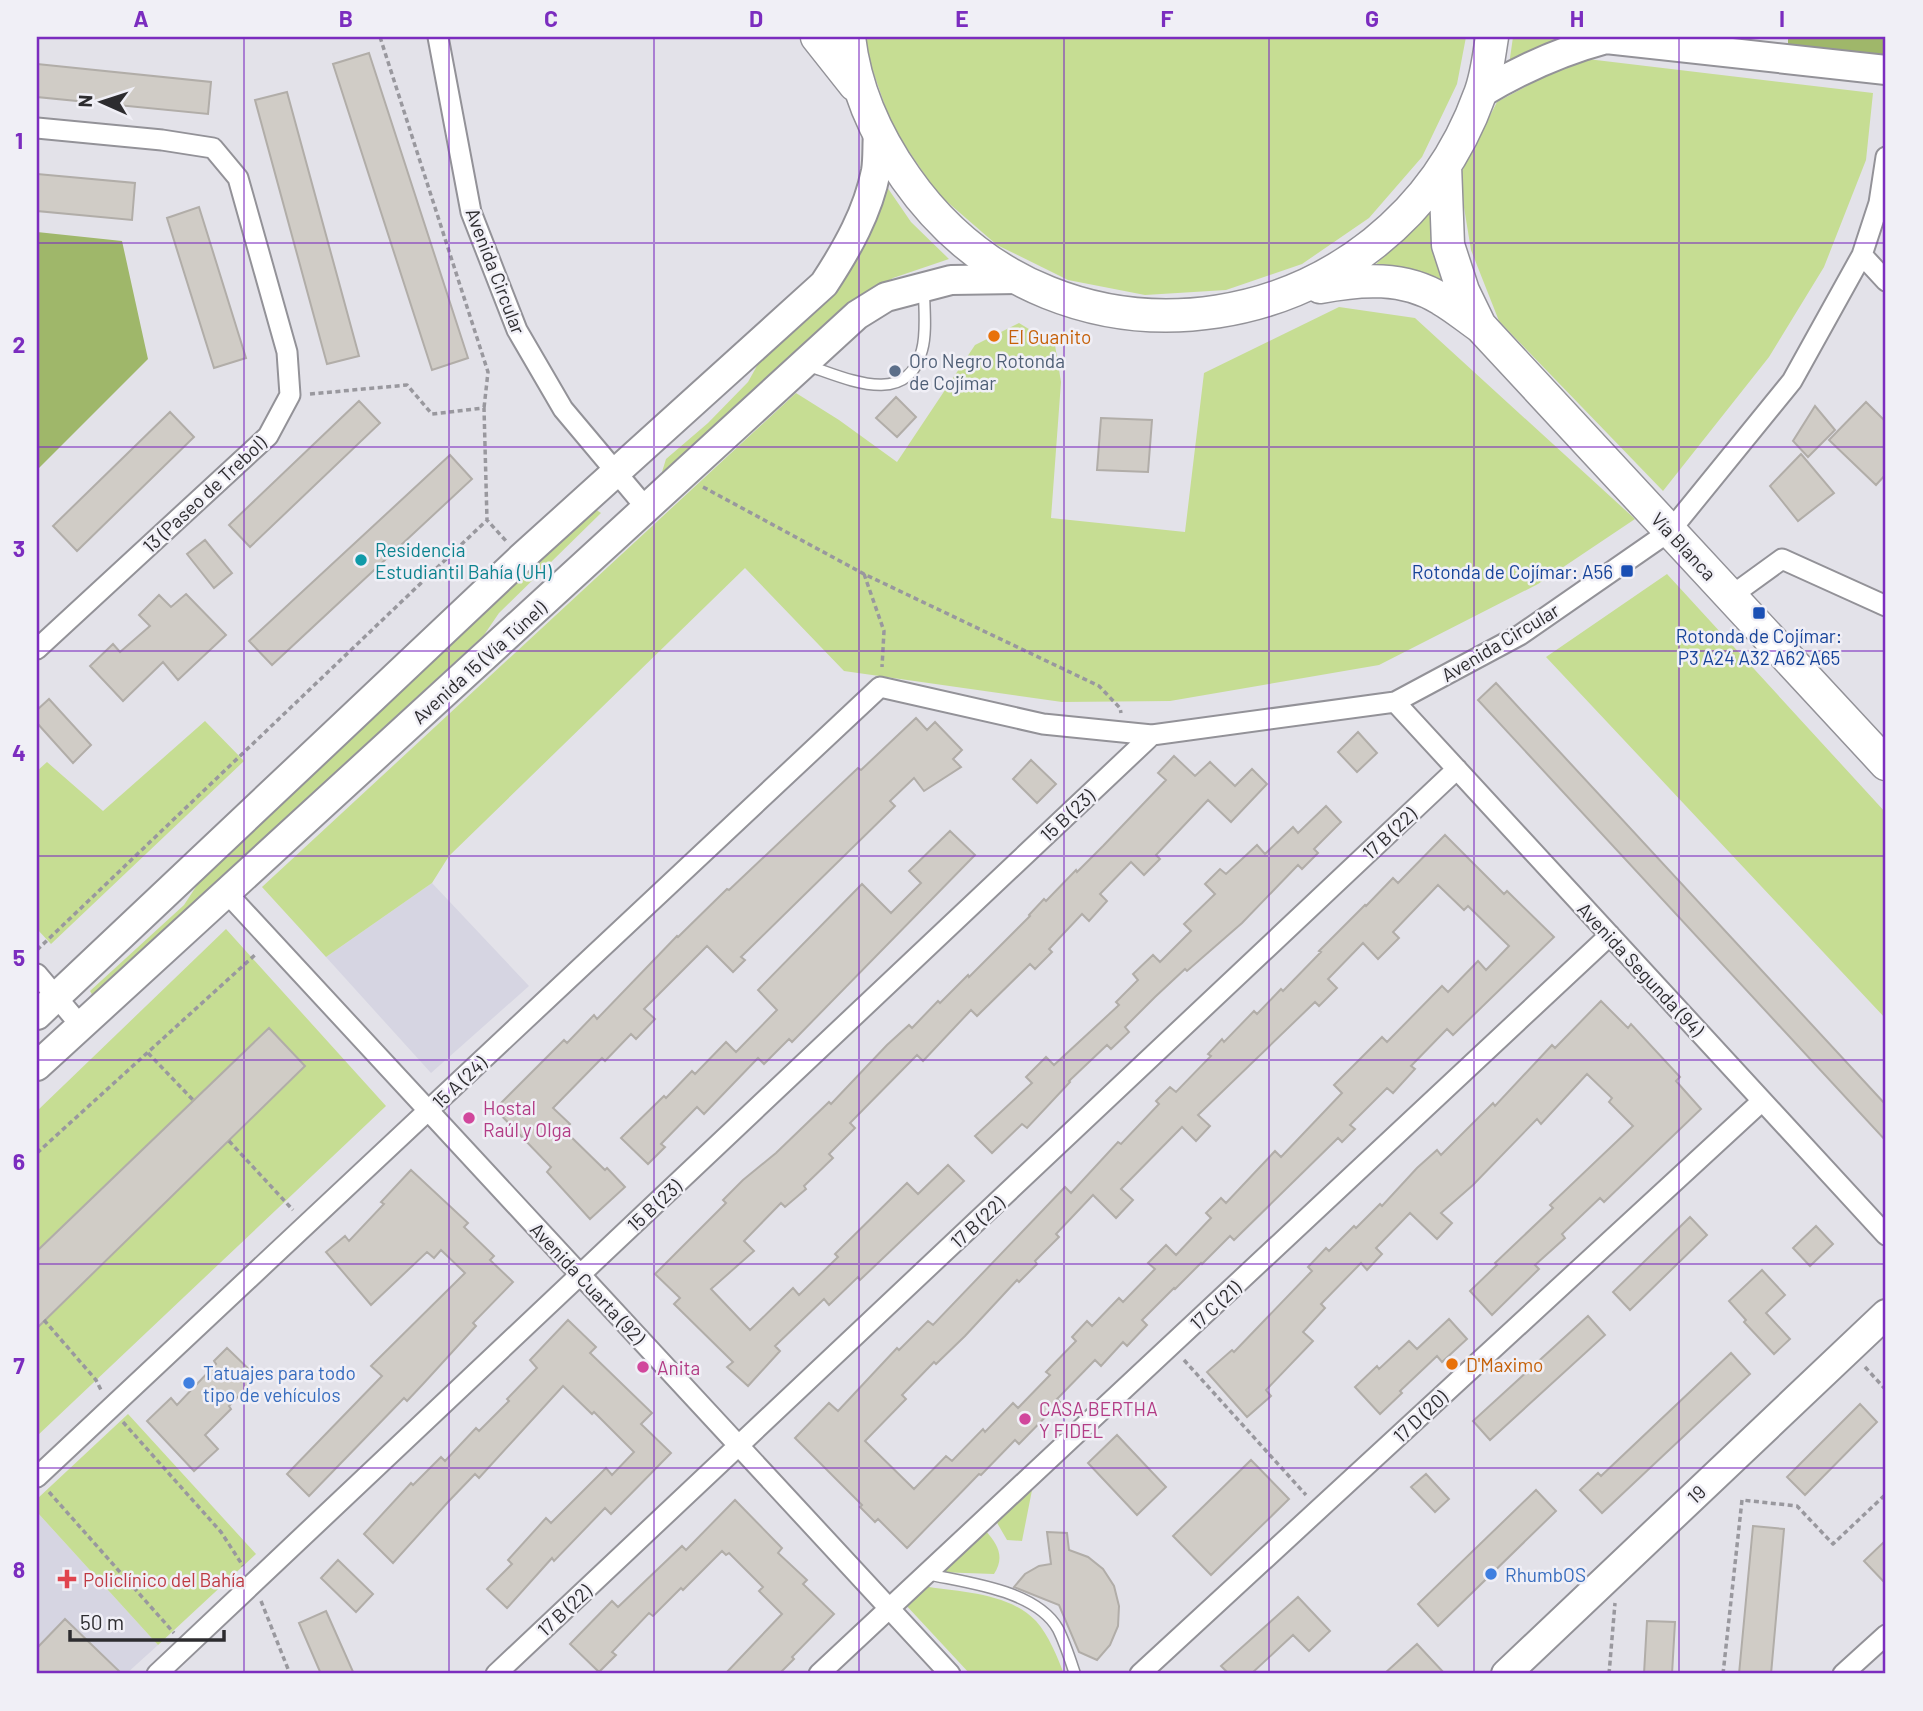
<svg xmlns="http://www.w3.org/2000/svg" width="1923" height="1711" font-family="Barlow,sans-serif">
<rect width="100%" height="100%" fill="#e3e2e9"/>
<!-- built -->
<path fill="#d6d5e2" d="M432,883L529,986L431,1073L326,957Z
M37,1512L158,1645L126,1674H37Z"/>
<!-- green -->
<path fill="#c6dd93" d="M865,37H1466L1457,84L1422,157L1369,218L1302,264L1226,290L1145,295L1068,280L997,245L937,193L892,126L866,51Z
M1513,37H1561L1509,65Z
M1579,58L1873,93L1866,160L1824,267L1769,357L1663,491L1499,321L1471,250L1459,177L1497,102Z
M887,187L911,222L949,259L893,278L848,306L770,374L740,405L665,473L662,472L666,459L708,423L748,382L758,364L823,300Z
M1433,209L1446,286L1402,268L1374,266Z
M1339,307L1415,318L1635,519L1538,584L1379,665L1170,701L1062,702L844,671L745,568L449,856L432,883L326,957L262,887L796,393L839,420L897,462L975,345L1019,323L1055,345L1061,382L1051,518L1185,532L1204,373Z
M595,509L601,513L499,613L484,635L93,996L90,991L184,905L205,873Z
M1667,574L1886,813V1019L1546,657Z
M205,721L244,761L51,944L37,929V771L47,762L103,811Z
M226,929L386,1106L37,1436V1111Z
M128,1414L256,1554L158,1645L37,1512V1499Z
M1033,1485L1022,1541L1007,1540L996,1521Z
M986,1531C998,1545 1005,1557 994,1574L937,1572Z
M922,1586C959,1592 1008,1592 1036,1621C1049,1636 1057,1656 1064,1674H970L904,1603Z"/>
<!-- forest -->
<path fill="#9fb76a" d="M1788,37H1886V64L1788,51Z
M37,232L122,241L148,359L37,470Z"/>
<!-- building -->
<path fill="#d0ccc6" stroke="#b1ada8" stroke-width="2" fill-rule="evenodd" d="M369,53L468,358L432,370L333,64Z
M37,64L211,82L208,114L37,97Z
M287,92L359,356L327,364L255,100Z
M37,174L135,183L132,220L37,211Z
M199,207L246,358L214,368L167,218Z
M896,397L916,417L897,437L876,418Z
M359,401L380,423L250,547L229,525Z
M1866,402L1886,422V474L1876,485L1829,440Z
M1815,406L1835,430L1808,457L1793,441Z
M170,412L194,437L77,551L53,526Z
M1101,418L1152,420L1148,472L1097,470Z
M1801,454L1834,493L1798,521L1770,486Z
M450,455L472,479L272,665L249,641Z
M205,540L232,573L214,588L187,554Z
M186,594L226,635L178,680L163,662L123,701L90,666L113,644L120,652L150,626L139,615L159,595L171,607Z
M1496,683L1886,1105V1141L1478,700Z
M49,699L91,745L73,763L37,723V710Z
M916,718L927,730L935,722L962,750L953,759L961,767L924,791L914,778L890,801L895,806L741,957L745,960L733,972L707,946L644,1009L655,1019L636,1039L631,1034L605,1061L602,1058L553,1108L570,1124L564,1130L605,1170L607,1168L625,1187L590,1219L547,1172L551,1167L495,1109L564,1040L567,1043L594,1015L597,1019L677,936L678,937L727,889L729,890L858,768L861,770Z
M1358,732L1377,753L1357,772L1338,752Z
M1174,756L1195,776L1210,762L1235,786L1252,769L1267,784L1231,822L1208,800L1156,855L1160,859L1144,875L1131,862L1100,894L1107,901L1089,921L1082,914L1049,949L1052,952L1035,969L1030,964L977,1016L971,1010L923,1061L917,1055L850,1123L855,1128L829,1154L833,1158L804,1186L806,1189L785,1207L781,1203L744,1241L754,1251L711,1289L750,1330L793,1288L799,1295L838,1257L835,1254L907,1183L918,1194L948,1165L964,1181L860,1280L858,1277L829,1305L824,1299L775,1346L780,1351L748,1386L727,1367L733,1362L674,1304L680,1298L655,1274L726,1203L723,1200L743,1180L776,1153L829,1102L831,1104L887,1045L909,1025L912,1028L938,1001L940,1003L968,975L969,977L1030,916L1029,915L1044,899L1046,901L1076,870L1077,872L1103,846L1166,780L1158,773Z
M1031,760L1056,784L1037,803L1013,779Z
M1326,806L1341,822L1314,849L1318,853L1302,869L1298,865L1242,923L1187,971L1185,969L1155,997L1125,1027L1129,1032L1111,1049L1107,1045L1069,1081L1070,1082L1027,1128L1022,1124L992,1153L975,1136L1032,1083L1026,1077L1046,1057L1054,1065L1119,1005L1116,1002L1138,980L1133,974L1153,955L1160,962L1191,931L1184,924L1215,894L1205,884L1220,869L1226,874L1257,845L1265,854L1293,827L1298,833Z
M950,831L975,855L792,1042L789,1039L764,1064L758,1058L704,1114L697,1107L661,1144L665,1147L648,1164L621,1138L664,1096L666,1098L692,1071L695,1074L726,1042L736,1052L777,1010L758,990L862,884L891,913L921,883L909,871Z
M1445,835L1504,894L1507,891L1554,937L1453,1035L1447,1029L1411,1066L1415,1069L1393,1093L1387,1088L1350,1125L1355,1129L1342,1142L1338,1138L1234,1240L1230,1236L1202,1264L1201,1263L1175,1289L1174,1288L1142,1320L1147,1325L1127,1346L1123,1342L1101,1366L1095,1360L1057,1399L1060,1402L1019,1444L1015,1440L981,1475L979,1474L907,1548L878,1519L875,1522L860,1507L862,1505L795,1438L829,1403L838,1411L897,1348L899,1350L928,1321L933,1325L1065,1187L1071,1193L1118,1142L1121,1144L1159,1104L1156,1101L1170,1087L1176,1092L1211,1056L1208,1054L1222,1039L1224,1042L1254,1011L1257,1014L1281,989L1283,991L1321,952L1319,951L1365,905L1366,906L1393,878L1398,883ZM1438,885L1464,910L1468,906L1509,946L1486,970L1478,961L1448,992L1442,986L1387,1042L1382,1037L1334,1085L1342,1093L1281,1157L1275,1151L1226,1203L1221,1198L1206,1213L1211,1218L1176,1255L1166,1245L1148,1263L1155,1269L1123,1302L1119,1298L1092,1326L1087,1321L1072,1337L1076,1341L1046,1372L1050,1375L1018,1408L1013,1403L985,1432L983,1429L952,1461L946,1456L914,1489L865,1441L906,1399L902,1395L934,1362L936,1364L965,1336L1017,1280L1019,1282L1037,1264L1035,1261L1059,1237L1056,1234L1093,1195L1116,1218L1133,1200L1121,1189L1182,1127L1196,1141L1210,1126L1198,1115L1315,1002L1319,1006L1337,988L1328,979L1363,943L1378,959L1399,938L1393,932Z
M1601,1001L1628,1028L1631,1024L1680,1077L1676,1081L1701,1109L1604,1202L1600,1198L1562,1234L1565,1238L1535,1265L1539,1269L1492,1315L1470,1291L1497,1265L1495,1263L1553,1208L1550,1205L1633,1126L1609,1102L1612,1098L1587,1074L1541,1124L1537,1119L1473,1185L1441,1213L1452,1223L1437,1239L1410,1213L1376,1248L1382,1254L1367,1270L1361,1263L1321,1304L1325,1308L1303,1332L1313,1341L1266,1390L1271,1396L1247,1417L1207,1372L1232,1350L1234,1352L1312,1271L1308,1267L1326,1248L1329,1251L1354,1226L1356,1228L1380,1204L1382,1206L1417,1168L1437,1150L1441,1155L1493,1103L1495,1106L1552,1045L1555,1048Z
M269,1028L305,1066L37,1328V1251Z
M411,1170L468,1223L464,1227L494,1256L490,1260L513,1282L473,1323L476,1326L423,1384L407,1401L404,1398L309,1496L287,1474L382,1376L371,1366L465,1273L441,1250L434,1258L427,1252L371,1305L326,1252L345,1236L349,1241L384,1204L381,1202Z
M1690,1217L1707,1235L1630,1310L1613,1292Z
M1816,1226L1833,1244L1810,1266L1793,1248Z
M1762,1270L1785,1295L1766,1313L1790,1339L1774,1354L1744,1322L1746,1320L1729,1301Z
M1588,1316L1605,1335L1490,1440L1473,1421Z
M1449,1319L1467,1339L1442,1362L1437,1356L1400,1391L1402,1393L1380,1414L1355,1387L1377,1366L1379,1369L1409,1341L1417,1349Z
M568,1320L596,1347L590,1353L652,1413L641,1424L671,1453L611,1514L605,1508L554,1561L552,1558L507,1608L487,1589L512,1564L508,1560L546,1518L551,1523L606,1468L612,1475L634,1452L594,1412L592,1414L563,1386L479,1478L475,1474L448,1502L393,1563L364,1534L411,1483L413,1485L441,1457L445,1461L476,1428L479,1431L509,1401L507,1399L537,1368L530,1360Z
M227,1348L257,1377L229,1406L231,1409L205,1435L218,1449L194,1471L147,1421L171,1398L177,1405L216,1364L214,1361Z
M1731,1353L1750,1374L1602,1513L1580,1490L1598,1473L1601,1476Z
M1860,1404L1877,1422L1805,1495L1787,1477Z
M1117,1435L1166,1487L1137,1515L1088,1463Z
M1251,1460L1289,1499L1211,1575L1173,1536Z
M1426,1474L1449,1499L1435,1512L1411,1487Z
M1536,1490L1556,1511L1438,1626L1418,1604Z
M735,1500L782,1548L778,1553L807,1580L803,1584L834,1614L792,1657L794,1659L779,1674H725L782,1614L759,1591L763,1587L729,1553L726,1555L722,1551L683,1590L681,1588L653,1616L649,1613L612,1652L616,1655L599,1672L570,1644L612,1601L618,1607L682,1546L686,1550Z
M1753,1526L1784,1529L1771,1674H1739Z
M1047,1532L1067,1533L1069,1550L1088,1557L1103,1569L1114,1586L1119,1606L1118,1626L1110,1645L1097,1660L1079,1652L1059,1605L1014,1587L1025,1574L1039,1566L1051,1564Z
M1886,1540V1584L1864,1561Z
M338,1560L373,1594L356,1612L321,1578Z
M1298,1597L1330,1631L1309,1651L1293,1635L1251,1674H1229L1221,1666Z
M326,1611L354,1674H321L299,1623Z
M65,1619L122,1674H37V1648Z
M1647,1621L1675,1622L1672,1674H1644Z
M1417,1644L1445,1674H1384Z"/>
<g fill="none" stroke-linecap="round" stroke-linejoin="round">
<!-- lane casing -->
<g stroke="#939298" stroke-width="13">
<path id="lane" d="M806,365C846,378 907,409 922,350C927,332 924,308 924,289
M927,1574C967,1583 1036,1590 1058,1629C1065,1643 1070,1659 1075,1674"/>
</g>
<!-- street casing -->
<g stroke="#939298" stroke-width="23">
<path id="street" d="M438,37L471,212L517,330L563,409L647,509
M37,128L162,140L213,148L238,178L287,352L290,395L268,436L37,649
M1862,255L1886,281
M1731,596L1782,559L1886,606
M1395,702L1886,1235
M226,892L950,1674
M37,974L81,1026
M37,1477L880,687L1043,724L1152,735L1395,702L1520,635L1670,531L1792,381L1862,255L1879,203L1886,157
M157,1674L1152,735
M496,1674L1457,769
M819,1674L1610,935
M1140,1674L1762,1101
M1843,1674L1886,1635"/>
</g>
<!-- secondary casing -->
<g stroke="#939298" stroke-width="32">
<path id="secondary" d="M1481,93C1521,69 1561,51 1606,39L1886,70
M37,1015L521,558L824,284C847,249 868,212 876,171C878,159 877,145 878,133
M37,1066L857,315L886,297L951,280L1019,279
M1506,1674L1886,1314"/>
</g>
<!-- primary casing -->
<g stroke="#939298" stroke-width="35">
<path id="primary" d="M817,37L855,85
M849,37C855,88 877,137 906,178C1060,398 1391,342 1480,94C1487,76 1489,55 1492,37
M1445,165L1448,245L1463,291L1480,326
M1320,287C1361,279 1404,276 1441,299C1455,307 1468,318 1481,327L1886,764"/>
</g>
<!-- path -->
<path stroke="#99989e" stroke-width="3.5" stroke-dasharray="5 3.5" stroke-linecap="butt" d="M380,37L488,372L484,408
M310,394L407,385L432,414L484,408L487,520L506,541
M703,487L864,574L1099,686L1120,708L1121,713
M864,574L884,631L882,667
M37,950L487,520
M148,1053L194,1101
M229,1141L293,1210
M37,1153L256,954
M44,1320L96,1380L101,1390
M1184,1360L1306,1495
M1865,1367L1886,1390
M123,1422L221,1532L243,1566
M49,1492L174,1633
M261,1601L290,1674
M1609,1674L1615,1603
M1723,1674L1742,1500L1797,1506L1833,1544L1886,1494"/>
<!-- lane -->
<use href="#lane" stroke="#fff" stroke-width="10"/>
<!-- street -->
<use href="#street" stroke="#fff" stroke-width="19"/>
<!-- secondary -->
<use href="#secondary" stroke="#fff" stroke-width="28"/>
<!-- primary -->
<use href="#primary" stroke="#fff" stroke-width="32"/>
</g>
<!-- grid -->
<path fill="none" stroke="#7b2cbf" stroke-width="2" stroke-opacity="0.55" d="M244,37V1674M449,37V1674M654,37V1674M859,37V1674M1064,37V1674M1269,37V1674M1474,37V1674M1679,37V1674M37,243H1886M37,447H1886M37,651H1886M37,856H1886M37,1060H1886M37,1264H1886M37,1468H1886"/>
<!-- markers -->
<g fill="#e8710a" stroke="#f0eff6" stroke-width="2.5">
<circle cx="994" cy="336" r="7"/>
<circle cx="1452" cy="1364" r="7"/>
</g>
<circle fill="#5c6f8a" stroke="#f0eff6" stroke-width="2.5" cx="895" cy="371" r="7"/>
<circle fill="#0f9aa8" stroke="#f0eff6" stroke-width="2.5" cx="361" cy="560" r="7"/>
<g fill="#1a4fb4" stroke="#f0eff6" stroke-width="2.5">
<rect x="1620" y="564" width="14" height="14" rx="3.5"/>
<rect x="1752" y="606" width="14" height="14" rx="3.5"/>
</g>
<g fill="#d1479c" stroke="#f0eff6" stroke-width="2.5">
<circle cx="469" cy="1118" r="7"/>
<circle cx="643" cy="1367" r="7"/>
<circle cx="1025" cy="1419" r="7"/>
</g>
<g fill="#3f7fe0" stroke="#f0eff6" stroke-width="2.5">
<circle cx="189" cy="1383" r="7"/>
<circle cx="1491" cy="1574" r="7"/>
</g>
<path fill="#e0444e" stroke="#f0eff6" stroke-width="2.5" d="M63.5 1568.5h7v7h7v7h-7v7h-7v-7h-7v-7h7z"/>
<g text-anchor="middle" dominant-baseline="central" stroke-width="5" stroke-linejoin="round" paint-order="stroke">
<!-- street labels -->
<g font-size="19" fill="#2d2c2f" stroke="#f0eff6">
<text transform="translate(496 271) rotate(69)">Avenida Circular</text>
<text transform="translate(204 494) rotate(-43)">13 (Paseo de Trebol)</text>
<text transform="translate(1684 546) rotate(47)">Vía Blanca</text>
<text transform="translate(1500 642) rotate(-31)">Avenida Circular</text>
<text transform="translate(479 662) rotate(-42)">Avenida 15 (Vía Túnel)</text>
<text transform="translate(1067 815) rotate(-43)">15 B (23)</text>
<text transform="translate(1389 833) rotate(-43)">17 B (22)</text>
<text transform="translate(1641 969) rotate(47)">Avenida Segunda (94)</text>
<text transform="translate(459 1082) rotate(-43)">15 A (24)</text>
<text transform="translate(654 1205) rotate(-43)">15 B (23)</text>
<text transform="translate(977 1222) rotate(-43)">17 B (22)</text>
<text transform="translate(588 1283) rotate(47)">Avenida Cuarta (92)</text>
<text transform="translate(1215 1305) rotate(-43)">17 C (21)</text>
<text transform="translate(1420 1416) rotate(-43)">17 D (20)</text>
<text transform="translate(1696 1494) rotate(-43)">19</text>
<text transform="translate(564 1610) rotate(-43)">17 B (22)</text>
</g>
<!-- food labels -->
<g font-size="19" fill="#c56008" stroke="#f0eff6" text-anchor="start">
<text x="1008" y="336">El Guanito</text>
<text x="1466" y="1364">D'Maximo</text>
</g>
<!-- service labels -->
<g font-size="19" fill="#4e5e75" stroke="#f0eff6" text-anchor="start">
<text x="909" y="360">Oro Negro Rotonda<tspan x="909" dy="22">de Cojímar</tspan></text>
</g>
<!-- culture labels -->
<g font-size="19" fill="#0d838f" stroke="#f0eff6" text-anchor="start">
<text x="375" y="549">Residencia<tspan x="375" dy="22">Estudiantil Bahía (UH)</tspan></text>
</g>
<!-- transit labels -->
<g font-size="19" fill="#164399" stroke="#f0eff6" text-anchor="end">
<text x="1613" y="571">Rotonda de Cojímar: A56</text>
<text x="1759" y="635" text-anchor="middle">Rotonda de Cojímar:<tspan x="1759" dy="22">P3 A24 A32 A62 A65</tspan></text>
</g>
<!-- hotel labels -->
<g font-size="19" fill="#b23c85" stroke="#f0eff6" text-anchor="start">
<text x="483" y="1107">Hostal<tspan x="483" dy="22">Raúl y Olga</tspan></text>
<text x="657" y="1367">Anita</text>
<text x="1039" y="1408">CASA BERTHA<tspan x="1039" dy="22">Y FIDEL</tspan></text>
</g>
<!-- shop labels -->
<g font-size="19" fill="#366cbe" stroke="#f0eff6" text-anchor="start">
<text x="203" y="1372">Tatuajes para todo<tspan x="203" dy="22">tipo de vehículos</tspan></text>
<text x="1505" y="1574">RhumbOS</text>
</g>
<!-- health labels -->
<g font-size="19" fill="#be3a42" stroke="#f0eff6" text-anchor="start">
<text x="83" y="1579">Policlínico del Bahía</text>
</g>
</g>
<!-- border -->
<rect width="1923" height="1711" fill="none" stroke="#f0eff6" stroke-width="77"/>
<!-- north arrow -->
<g transform="translate(102 102) rotate(273)" stroke="#f0eff6" stroke-width="5" paint-order="stroke">
<path d="M0-5L12 26L0 18L-12 26Z" fill="#2d2c2f"/>
<text y="-10" font-size="19" font-weight="bold" text-anchor="middle" fill="#2d2c2f">N</text>
</g>
<!-- scale -->
<path d="M70 1630v10h154v-10" fill="none" stroke="#2d2c2f" stroke-width="3.5"/>
<text x="80" y="1630" font-size="21" fill="#2d2c2f" stroke="#f0eff6" stroke-width="5" paint-order="stroke">50 m</text>
<rect x="38" y="38" width="1846" height="1634" fill="none" stroke="#7b2cbf" stroke-width="2.5"/>
<g font-size="23" text-anchor="middle" font-weight="bold" fill="#7b2cbf">
<text x="141" y="27">A</text>
<text x="346" y="27">B</text>
<text x="551" y="27">C</text>
<text x="756" y="27">D</text>
<text x="962" y="27">E</text>
<text x="1167" y="27">F</text>
<text x="1372" y="27">G</text>
<text x="1577" y="27">H</text>
<text x="1782" y="27">I</text>
<text x="19" y="149">1</text>
<text x="19" y="353">2</text>
<text x="19" y="557">3</text>
<text x="19" y="761">4</text>
<text x="19" y="966">5</text>
<text x="19" y="1170">6</text>
<text x="19" y="1374">7</text>
<text x="19" y="1578">8</text>
</g>
</svg>
